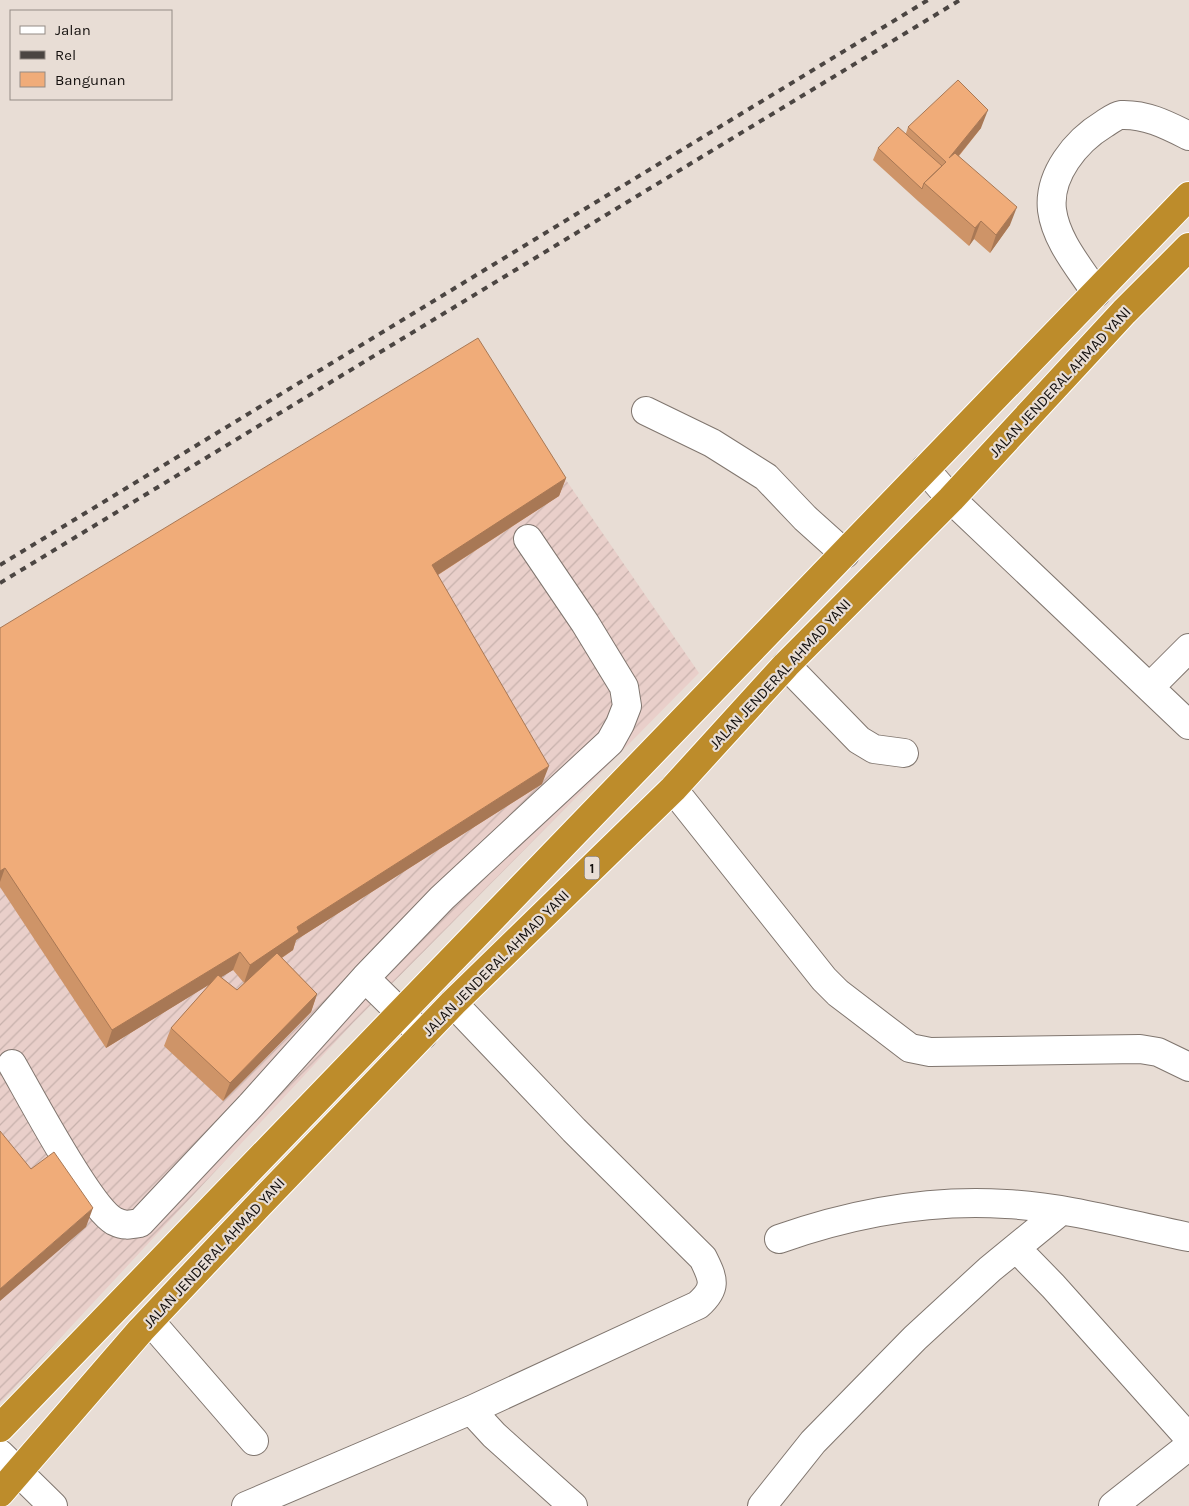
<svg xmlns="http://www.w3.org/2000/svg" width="1189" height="1506" font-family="Karla,sans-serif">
<defs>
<pattern id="industrial-furrows" width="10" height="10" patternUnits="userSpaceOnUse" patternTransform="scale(1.25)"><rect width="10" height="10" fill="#e9cfca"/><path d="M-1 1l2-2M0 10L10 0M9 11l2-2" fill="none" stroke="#c7b1ac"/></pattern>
</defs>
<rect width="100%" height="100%" fill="#e8ddd5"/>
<!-- industrial -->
<path fill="url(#industrial-furrows)" d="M475,348L699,673L353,1023L0,1403V640Z"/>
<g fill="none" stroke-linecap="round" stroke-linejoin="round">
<!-- minor casing -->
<g stroke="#80766f" stroke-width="30">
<path id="minor" d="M1096,293C1080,268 1056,241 1052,210C1048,175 1076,141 1104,124C1109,121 1115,116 1121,115C1146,114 1167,125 1189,136
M646,411L712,443L766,477L805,518L845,554
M925,469L951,499L1189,725
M786,665L859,740L874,749L904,753
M1150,687L1189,648
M673,789L824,979L838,993L910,1048L930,1052L1140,1049L1158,1052L1189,1067
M365,978L423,1035
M12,1064C30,1095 88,1206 114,1221C124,1226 129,1225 140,1223L251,1105L365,978L442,898L610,742L620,724L627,706L624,687L585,623L528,539
M779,1239C853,1213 927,1199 1006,1204C1067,1207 1129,1225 1189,1237
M1016,1248L1053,1286L1189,1438
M150,1321L254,1441
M471,1410L494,1435L573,1506
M0,1454L53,1506
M246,1506L471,1410L698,1305C717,1288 714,1280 703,1258L574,1130L453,1003
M762,1506L813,1442L915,1338L990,1269L1061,1211
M1113,1506L1189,1446"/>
</g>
<!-- highway casing -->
<g stroke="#fff" stroke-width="30">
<path id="highway" d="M0,1428L1189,196
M0,1493L141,1330L255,1209L453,1003L673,789L786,665L951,499L1124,312L1189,247"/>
</g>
<!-- minor -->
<use href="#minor" stroke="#fff" stroke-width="28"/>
<!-- highway -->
<use href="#highway" stroke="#bd8c2b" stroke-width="28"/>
<!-- rail -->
<path stroke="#4b4542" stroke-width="4" stroke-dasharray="6 6" stroke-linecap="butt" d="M0,565L928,0
M0,583L960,0"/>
</g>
<!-- wall -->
<path fill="#ce9468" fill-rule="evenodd" d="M908,127L981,128L959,156L1010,225L990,253L974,239L969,246L918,201L873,160L878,148L906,133Z
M566,478L559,496L438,575L542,784L296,940L293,950L282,958L317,994L311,1012L223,1101L164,1046L171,1028L210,984L106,1048L0,887V628ZM233,970L244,983L246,981L237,990L221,977Z"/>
<!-- shaded-wall -->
<path fill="#a87855" d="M988,110L981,128L942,176L949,158Z
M1017,207L1010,225L990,253L996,235Z
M981,221L974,239L969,246L975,228Z
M566,478L559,496L425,583L432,565Z
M549,766L542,784L296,940L293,950L244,983L250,965L297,927Z
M5,868L0,882V871Z
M240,952L233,970L106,1048L112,1030Z
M317,994L311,1012L223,1101L230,1083Z
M93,1208L86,1227L0,1301V1289Z"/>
<!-- building -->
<path fill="#f0ac79" stroke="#a87855" d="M958,80L988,110L949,158L955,153L1017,207L996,235L981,221L975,228L924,183L946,162L908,127Z
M898,127L942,166L924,183L922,189L878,148Z
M478,338L566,478L432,565L549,766L297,927L299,932L250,965L240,952L112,1030L5,868L0,871V628Z
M277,953L317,994L230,1083L171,1028L218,975L237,990Z
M0,1131L31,1169L54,1152L93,1208L0,1289Z"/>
<g text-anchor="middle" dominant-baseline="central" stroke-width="4.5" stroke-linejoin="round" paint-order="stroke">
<!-- shield labels -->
<rect fill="#e8ddd5" stroke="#544e4a" stroke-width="1" x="584.5" y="856.5" width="15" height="23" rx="4"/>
<g font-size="14" font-weight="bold" fill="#14100e">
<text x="592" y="868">1</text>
</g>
<!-- street labels -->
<g font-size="15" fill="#14100e" stroke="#e8ddd5">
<text transform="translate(1060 382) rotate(-47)">JALAN JENDERAL AHMAD YANI</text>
<text transform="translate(780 674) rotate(-47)">JALAN JENDERAL AHMAD YANI</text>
<text transform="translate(496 963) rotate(-45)">JALAN JENDERAL AHMAD YANI</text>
<text transform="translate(214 1253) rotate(-47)">JALAN JENDERAL AHMAD YANI</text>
</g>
</g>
<!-- legend -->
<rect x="10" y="10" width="162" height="90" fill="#e8ddd5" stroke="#938b85"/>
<rect x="20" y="26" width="25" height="8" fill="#ffffff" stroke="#938b85"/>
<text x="55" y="35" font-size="15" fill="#14100e">Jalan</text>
<rect x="20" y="51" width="25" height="8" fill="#4b4542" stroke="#938b85"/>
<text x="55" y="60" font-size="15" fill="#14100e">Rel</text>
<rect x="20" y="72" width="25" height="15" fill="#f0ac79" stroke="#938b85"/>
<text x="55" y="85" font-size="15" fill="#14100e">Bangunan</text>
</svg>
